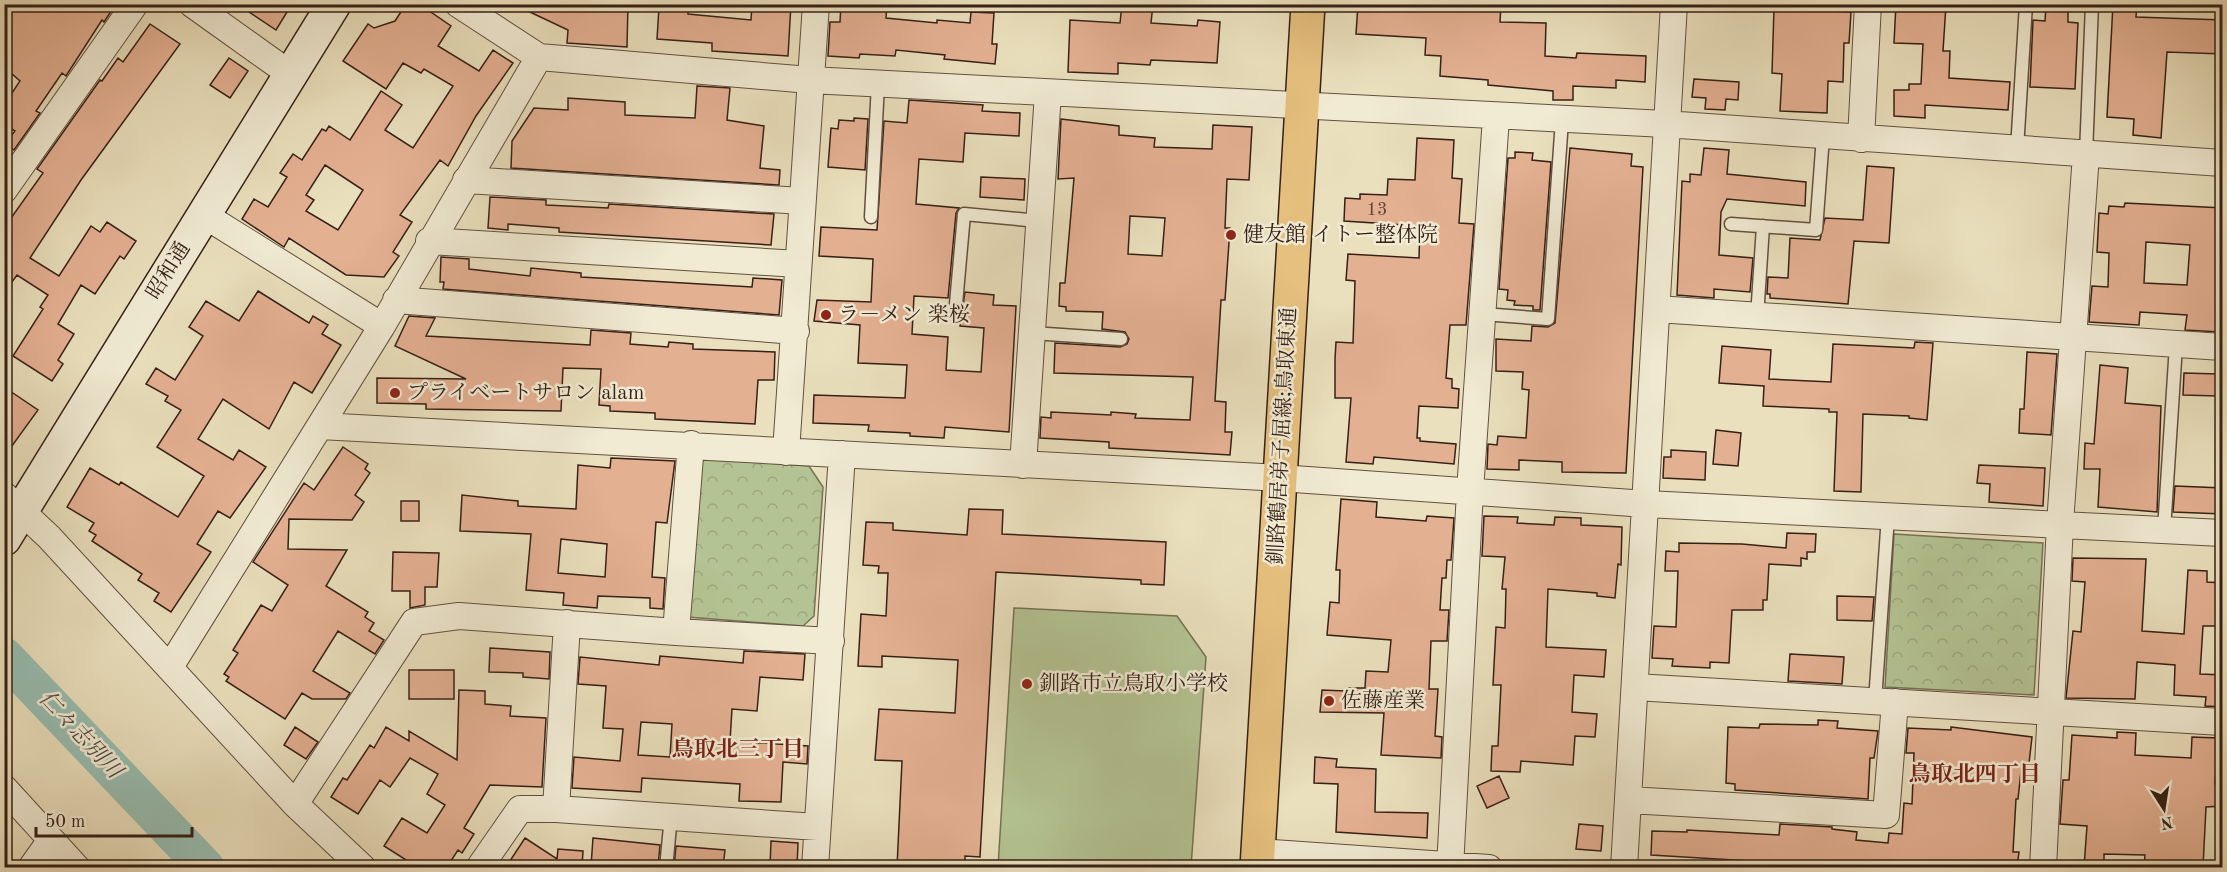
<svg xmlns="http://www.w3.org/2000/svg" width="2227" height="872" font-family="'Old Standard TT','Noto Serif JP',serif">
<defs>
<pattern id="park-crowns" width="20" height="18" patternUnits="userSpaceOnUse" patternTransform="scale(1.5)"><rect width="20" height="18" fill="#b4c393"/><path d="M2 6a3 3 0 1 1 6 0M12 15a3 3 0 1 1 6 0" fill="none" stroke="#9ba77e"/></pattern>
</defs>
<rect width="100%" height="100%" fill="#eae0bd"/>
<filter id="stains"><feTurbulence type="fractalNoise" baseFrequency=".00333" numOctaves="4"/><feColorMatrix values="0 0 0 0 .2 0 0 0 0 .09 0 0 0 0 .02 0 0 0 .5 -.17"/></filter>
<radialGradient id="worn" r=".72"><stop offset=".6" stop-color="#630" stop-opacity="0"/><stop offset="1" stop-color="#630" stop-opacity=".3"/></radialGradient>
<!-- park -->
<path fill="url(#park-crowns)" stroke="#757255" stroke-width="1.5" d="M698,458L809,466L823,487L814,616L803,626L687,617Z
M1894,534L2043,543L2034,695L1885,687Z"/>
<!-- garden -->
<path fill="#b4c393" stroke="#757255" stroke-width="1.5" d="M1014,608L1177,616L1206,657L1191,867H998Z"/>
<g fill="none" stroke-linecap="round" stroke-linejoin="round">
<!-- river -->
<path stroke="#98bdb1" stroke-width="38" d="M4,656L206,868"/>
</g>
<!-- building -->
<path fill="#e4b092" stroke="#362017" stroke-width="1.5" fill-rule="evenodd" d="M16,4H116L104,22L102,20L66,76L62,73L36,111L40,113L14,150L5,144L15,131L4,124V105L20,81L4,67V21Z
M237,4H292L276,30Z
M406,4H419L451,26L438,46L479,71L493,50L513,63L476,116L448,166L440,160L400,215L412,222L393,252L399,256L384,277L346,275L289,238L284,247L242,219L254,199L268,207L287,177L280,173L293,154L302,160L322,129L326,131L329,126L350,140L381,91L402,105L385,130L413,148L453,86L424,69L421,73L403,63L386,89L343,61L368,24L374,28L395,21ZM325,165L363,190L338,230L306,211L314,200L306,195Z
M513,4H628L627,47L567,43L568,30Z
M752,4H791L788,56L712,51V43L657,39L659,7L688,9V14L751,20Z
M841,4H887L886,18L937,23V20L970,23L971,12L994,13L992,44H997L995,64L944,59L945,55L896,50L895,56L860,54L859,58L828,56L830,22H840Z
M1122,4H1153L1151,23L1197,26L1198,20L1220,22L1217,63L1151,60L1150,65L1118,63V74L1068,72L1070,20L1120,23Z
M1358,4H1501L1500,22L1546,23L1545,56L1576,58L1577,53L1646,56L1645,82L1616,80V88L1573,86V100H1553V91L1488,85V80L1440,76L1441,56L1425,55L1426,38L1356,34Z
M1896,4L1946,5L1943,51H1950L1949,78L2010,82L2008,110L1925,105V118L1894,116V90H1909V84H1921L1923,44L1894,43Z
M2113,4H2137L2136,17L2223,20V54L2167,52L2161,138L2133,135L2134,119L2107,117Z
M2046,6L2068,7V22L2078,23L2075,89L2030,87L2033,20L2045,21Z
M1774,8L1851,12L1849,43H1844L1843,82L1828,81L1827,113L1780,111L1782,74L1772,73Z
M150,24L180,44L81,180L30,258L59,276L91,226L100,232L107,222L136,241L124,259L120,256L95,294L81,285L58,324L74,334L58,360L63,364L52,381L13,356L43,309L40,307L48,295L17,275L4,293V228L43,173L37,169L100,80L102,81L118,58L123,62Z
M229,58L248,71L230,98L210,85Z
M1694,79L1739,82L1738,100L1726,99L1725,110L1705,109L1706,98L1692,97Z
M697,86L730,88L727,120L764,126L760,168L780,170L779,185L511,168L512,141L534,108L568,110V98L625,102V115L695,118Z
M909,100L983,105L982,111L1020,113L1019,136L965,133L963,162L919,159L916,204L959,208L956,213L948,298L914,296L912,334L948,337L946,370L981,372L984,328L960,326L965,292L994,295L993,305L1016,306L1009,432L945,427L944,438L910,436V433L868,431L869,425L813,423L814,395L905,398L907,365L858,363L860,325L814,321L817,300L871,302L873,259L819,256L821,227L877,230L884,121L907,123Z
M854,118L868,119L865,170L828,167L831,128L838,129L839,120L854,121Z
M1061,119L1119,126V135L1155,138L1154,147L1212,149L1213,125L1252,127L1249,180L1227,179L1225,228H1230L1225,300H1221L1215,401L1226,402L1225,432H1232L1230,455L1109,448V442L1040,438L1041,417L1051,418V412L1111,415V412L1136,414L1135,418L1190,420L1193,377L1054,373L1055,343L1120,347L1127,344L1129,339L1125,332L1102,329L1103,312L1066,311V307L1059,306L1060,283H1065L1074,178L1058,179ZM1130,216L1165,218L1162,256L1128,254Z
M1417,138L1454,140L1452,178L1462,179L1459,223L1474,224L1466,325H1450L1446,378L1452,379V388L1459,389L1458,408L1419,406L1417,438H1420V441L1456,444L1454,464L1374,457L1373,464L1346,462L1351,398H1335V359L1336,342L1353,343L1355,281L1346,280L1348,254L1419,258L1420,226L1344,221L1345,198L1360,199V194L1387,195L1388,179L1415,180Z
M1570,148L1632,154L1631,166L1643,167L1626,473L1562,472V462L1519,460V470L1487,469L1488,444L1497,445L1498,436L1526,438L1529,390L1522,389L1523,372L1496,371V339L1531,341L1532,326L1548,327L1555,323Z
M1704,148L1729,150L1727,174L1806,182L1805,206L1727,199L1721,212L1719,255L1753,258L1750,292L1714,289V298L1677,295L1682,181L1690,182V174L1701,175Z
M1515,152L1533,153L1532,160L1551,162L1540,310H1533V306L1514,305L1515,301L1507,300L1508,290L1499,289L1508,158H1515Z
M1867,166L1894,168L1889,243L1854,241L1848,304L1770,298V294H1767L1768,277L1788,278L1790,238L1820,240L1825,218L1863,220Z
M981,177L1025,179L1024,200L980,197Z
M490,197L546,200V205L608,208L609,204L774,214L771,245L559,232V228L508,224V230L488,228Z
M2125,203L2223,208L2220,332L2185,330L2187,315L2140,312L2139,325L2089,322L2092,286L2108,287L2109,253L2097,252L2099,213L2108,214L2109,206L2124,207ZM2146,242L2190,245L2187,285L2144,283Z
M441,257L469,259V269L530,276L531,268L581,273V277L752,287L753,278L782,280L779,315L443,289L444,282H440Z
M258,291L309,323L313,316L328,325L322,334L341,345L312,393L294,382L269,429L223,399L198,439L233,460L239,450L266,467L230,518L218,511L197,544L211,552L171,612L154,601L159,593L138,580L142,574L92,541L96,535L89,531L94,523L67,507L90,468L119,485L121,482L178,517L204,476L157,447L181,410L165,401L168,396L146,384L156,368L175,380L203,336L189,327L206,301L239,321Z
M409,316L435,318L426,336L590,345L591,330L631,333L630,344L668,347L669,342L693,344V349L775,352L774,380H758L755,424L655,419V413L610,411V406L599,405L601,369L563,368L561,411L426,409V404L377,403V378L466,379L395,346Z
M1915,342L1933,343L1927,420L1909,418V416L1863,414L1861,492L1834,491L1837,412H1829V409L1763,406L1764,386L1719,383L1722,346L1771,350L1769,379L1831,382L1833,344L1914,348Z
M2027,352L2057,354L2051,435L2019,433L2020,409H2024Z
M2100,365L2128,368L2125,403L2161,406L2157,512L2098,507L2100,469H2084L2085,443L2094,444Z
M2184,373L2218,374L2217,396L2183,395Z
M4,387L38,410L4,457Z
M1716,430L1741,433L1738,466L1713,464Z
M343,447L368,464L365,469L370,473L355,495L364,502L352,520L289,519L288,549L347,550L326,586L368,612L365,617L374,623L369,631L384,640L375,654L338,631L313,671L350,693L346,699H312L302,693L285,719L226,681L229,677L224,674L238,653L233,650L261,605L272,611L288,585L253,562L304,483L314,490Z
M1671,450L1706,452L1705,480L1663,478L1664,457H1671Z
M611,458L675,461L667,523L656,522L652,577L665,578L663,609L650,608V598L598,596L597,608L563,605L564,593L526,590L531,534L460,531L462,495L518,501V506L576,509L578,465L610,468ZM561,539L607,544L605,577L558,573Z
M1979,465L2045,468L2043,506L1989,502L1990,484L1977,483Z
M2175,486L2223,488V514L2173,512Z
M1341,499L1377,502L1376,517L1426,521L1427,516L1454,518L1451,560H1447L1446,578H1442L1440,610H1449L1447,641H1431L1429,689H1438L1435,736L1442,737L1441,758L1381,755L1384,713L1320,712L1322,690L1346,691V688H1365L1366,671L1388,672L1391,640L1327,635L1330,602L1339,603L1340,570H1336Z
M401,501H419V521H401Z
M969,509L1003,510L1002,534L1166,542L1164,585L1141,584V580L996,572L980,857L965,856V867H897L902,761L875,760L879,709L955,713L958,660L882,656V667L858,666L861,614L886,616L888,573H878L879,566L863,565L866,522L893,523V530L967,535Z
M1484,516L1518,517L1517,523L1554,525L1555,517L1581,518V525L1622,527L1621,565L1618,564L1615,598L1597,596V593L1548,589L1546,647L1606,650L1604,677L1574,675L1572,712L1597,714L1595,737L1575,736L1573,765L1521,761L1520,772L1491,771L1492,746H1498L1501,685H1493L1496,627L1505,628L1506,589H1502L1505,557L1482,556Z
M1787,533L1816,534L1815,552H1807V559L1801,558V566L1769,564L1767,600H1763V610H1732L1729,663L1710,662V668L1672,666L1673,659L1652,658L1654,626L1676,627L1678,571H1665L1666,551L1679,552V543L1742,544L1786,548Z
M393,552L439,553L437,587H425V605L410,608V591H392Z
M2073,558L2146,559L2142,631L2184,634L2188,570L2207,571V582L2223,583V626H2203L2200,674L2223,675V707L2205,706L2206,697L2174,695L2175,665L2137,662L2135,699L2066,698L2073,631L2081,632L2085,582L2072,581Z
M1837,596L1874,597L1872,621L1837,620Z
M490,648L550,652L549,679L523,677V673L489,672Z
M744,651L805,654L803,680L760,677L757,711L732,709L730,741L808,746L807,764L783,762L781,802L739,801L740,784L642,778L641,792L572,788L574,757L620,761L623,729L603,728L606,686L578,684L580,657L659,665L660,656L743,663ZM641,722L672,724L670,757L638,755Z
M1790,654L1844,657L1842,684L1788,681Z
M409,670H454V699H409Z
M459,690L485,691V704L511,706L510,716L546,718L542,787L490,785L464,828L474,834L462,853L458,850L447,867H417L384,846L402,818L427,833L445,805L427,794L438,774L410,758L390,787L380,780L358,814L331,797L343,778L347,780L370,745L374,748L386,727L409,741V731L457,760Z
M1818,720L1838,721L1837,728L1878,731L1874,758H1870L1868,799L1735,790V784L1726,783L1728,727L1759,728L1760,724L1818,725Z
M295,727L318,742L306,759L284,745Z
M1951,727L2032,737L2029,763L2022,762L2018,799H2016L2013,852H2019L2017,867H1848L1651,855L1652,831L1687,832V830L1779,835L1780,824L1832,827V829L1857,832L1856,840L1888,843L1889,833L1902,834L1904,803L1912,804L1914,753H1906L1908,728L1951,730Z
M2117,732L2136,733L2135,755L2191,758L2192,737L2218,738L2215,784H2223V806L2206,807L2203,867H2144L2145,855L2104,854V867H2084L2087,826L2060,824L2063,780H2069L2072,735L2117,738Z
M1315,757L1337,759L1336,767L1376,769L1375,812L1428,813L1427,838L1336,832L1338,784L1314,783Z
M1499,776L1509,798L1487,808L1477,786Z
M1579,824L1603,826L1601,851L1576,849Z
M525,838L557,859L558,849L583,851L582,867H506Z
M593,838L660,845L658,867L591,866Z
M771,841L798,843L797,867H770Z
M676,846L725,850L723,867H674Z"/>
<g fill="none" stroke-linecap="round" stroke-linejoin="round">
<!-- lane casing -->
<g stroke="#635040" stroke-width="15">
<path id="lane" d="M2017,149L2026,4
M2086,154L2092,4
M871,217L878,84
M1731,224L1816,230L1823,136
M1483,314L1548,319L1562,120
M955,315L964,214L1039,221
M1757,317L1763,226
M1032,333L1121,339
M2164,530L2176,345
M1875,701L1888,516
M666,868L671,816"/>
</g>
<!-- street casing -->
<g stroke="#635040" stroke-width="28">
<path id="street" d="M192,4L290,74
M458,4L539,57L810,80L1665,124L2222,163
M1861,139L1868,4
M466,180L802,201
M4,190L135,4
M204,215L382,326
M429,241L798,264
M396,300L796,331
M1657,309L2222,347
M320,426L1280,478L1646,504L2222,533
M786,452L816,4
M1023,465L1048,93
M4,495L49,537L295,804L363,868
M676,632L831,641
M170,667L382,326L539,57
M1635,687L2222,722
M4,788L77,868
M1629,800L1886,815L1895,702
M295,804L414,622L459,616L676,632L691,444
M556,809L567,623
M1258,852L1489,868
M31,868L51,840
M479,868L520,809H556L817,827
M815,868L842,454
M1450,868L1470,491L1496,117
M1624,868L1674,4
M2043,868L2060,524L2086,154"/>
</g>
<!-- secondary casing -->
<g stroke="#362017" stroke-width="36">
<path id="secondary" d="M4,539L334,4"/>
</g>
<!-- primary casing -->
<g stroke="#362017" stroke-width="36">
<path id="primary" d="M1257,868L1308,4"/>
</g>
<!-- lane -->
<use href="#lane" stroke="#f1ebd4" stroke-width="12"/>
<!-- street -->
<use href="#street" stroke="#f1ebd4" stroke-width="26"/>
<!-- secondary -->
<use href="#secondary" stroke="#f1ebd4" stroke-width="33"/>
<!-- primary -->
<use href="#primary" stroke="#e5c07e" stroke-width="33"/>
</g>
<!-- markers -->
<g fill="#8f2418" stroke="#f1ebd4" stroke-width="2">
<circle cx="1231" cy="235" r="6"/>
<circle cx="826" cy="315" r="6"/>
<circle cx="395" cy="393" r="6"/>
<circle cx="1027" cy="684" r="6"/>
<circle cx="1329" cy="701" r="6"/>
</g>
<g text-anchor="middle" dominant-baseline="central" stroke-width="5" stroke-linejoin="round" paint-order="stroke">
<!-- number labels -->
<g font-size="18" fill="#624436">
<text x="1377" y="210">13</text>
</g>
<!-- poi labels -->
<g font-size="21" fill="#362017" stroke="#f1ebd4" text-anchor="start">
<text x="1243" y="235">健友館 イトー整体院</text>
<text x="838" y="315">ラ－メン 楽桜</text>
<text x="407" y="393">プライベートサロン alam</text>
<text x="1039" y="684">釧路市立鳥取小学校</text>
<text x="1341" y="701">佐藤産業</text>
</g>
<!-- street labels -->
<g font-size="21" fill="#362017" stroke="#f1ebd4">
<text transform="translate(169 271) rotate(-58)">昭和通</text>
<text transform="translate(1283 436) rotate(-87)">釧路鶴居弟子屈線;鳥取東通</text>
</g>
<!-- water labels -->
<g font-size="22" font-style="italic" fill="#534f45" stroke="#f1ebd4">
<text transform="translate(80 735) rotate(47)">仁々志別川</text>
</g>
<!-- neighbourhood labels -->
<g font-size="22" font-weight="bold" fill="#7a1f14" stroke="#f1ebd4">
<text x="738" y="750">鳥取北三丁目</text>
<text x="1975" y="775">鳥取北四丁目</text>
</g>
</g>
<!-- margin -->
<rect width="2227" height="872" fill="none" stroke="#eae0bd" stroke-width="24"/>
<rect x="6" y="6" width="2215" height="860" fill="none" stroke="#362017" stroke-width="3"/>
<rect x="12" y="12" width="2203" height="848" fill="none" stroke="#362017" stroke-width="1.5"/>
<!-- north arrow -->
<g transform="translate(2164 809) rotate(168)" stroke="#f1ebd4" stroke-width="4.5" paint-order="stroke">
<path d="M0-4.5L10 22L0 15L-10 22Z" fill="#362017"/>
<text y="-9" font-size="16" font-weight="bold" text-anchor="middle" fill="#362017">N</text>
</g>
<!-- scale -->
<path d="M36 827v9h156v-9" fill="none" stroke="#362017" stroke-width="3"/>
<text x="45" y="827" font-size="18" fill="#362017" stroke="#f1ebd4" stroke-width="4.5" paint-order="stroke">50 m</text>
<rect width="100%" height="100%" filter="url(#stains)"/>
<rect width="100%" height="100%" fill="url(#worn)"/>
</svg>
